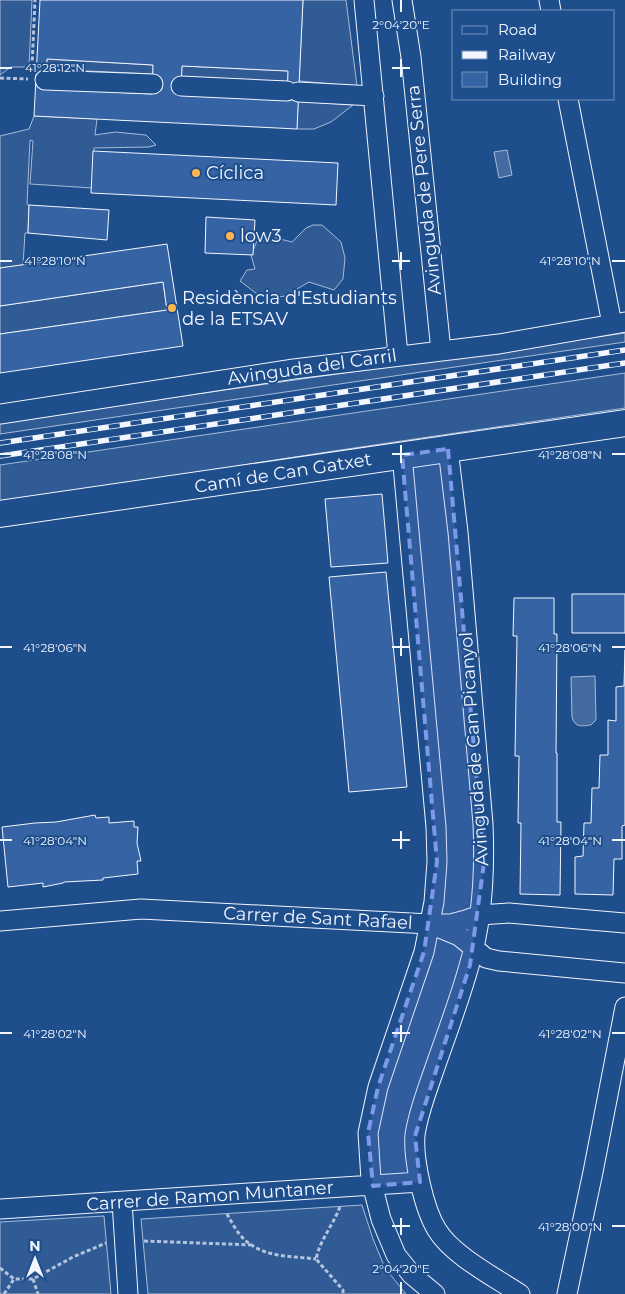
<svg xmlns="http://www.w3.org/2000/svg" width="625" height="1294" font-family="Montserrat,sans-serif">
<rect width="100%" height="100%" fill="#1f4e8c"/>
<!-- built -->
<path fill="#305b95" stroke="#a8bbd7" d="M0,0H32L29,67H11L0,75Z
M303,0H346L357,86L299,81Z
M47,59L153,65V74L46,69Z
M182,66L288,71V83L181,78Z
M298,101L353,105L331,122L314,129H297Z
M34,116L97,119L95,135L115,132L146,135L156,145L149,147L94,148L92,188L30,184L33,141L30,140L27,204L29,205L28,233H25L23,265L0,268V136L29,129Z
M313,225H322L341,242L345,258L343,279L334,290L309,282L285,296L273,298L257,294L240,281L247,270L255,269L251,255L257,241L276,238L292,242L306,228Z
M163,282L167,310L0,334V306Z
M625,333V342L0,434V422Z
M625,373V408L327,452L0,503V465Z
M362,1205L373,1239L385,1268L406,1294H148L141,1219Z
M104,1216L111,1294H0V1222Z"/>
<!-- water -->
<path fill="#446ba0" stroke="#a8bbd7" d="M507,150L512,175L499,178L494,152Z
M595,676L596,720L591,725C582,726 575,728 572,717L571,677Z"/>
<!-- building -->
<path fill="#3563a3" stroke="#f2f6ff" fill-rule="evenodd" d="M40,0H303L297,129L34,116ZM47,59L153,65L152,94L45,89ZM182,66L288,71L287,100L181,95Z
M93,151L338,163L336,205L91,193Z
M29,205L109,210L107,240L28,233Z
M206,217L255,220L253,255L205,253Z
M167,244L183,346L0,373V334L167,310L163,282L0,306V268Z
M382,494L388,563L331,567L325,499Z
M386,572L407,787L349,792L329,577Z
M572,594H625V633H572Z
M514,598H554V634H557L556,753H557V822H561L560,895L520,894L521,823H518L519,756H515L517,636H513Z
M625,650V825L622,826V859H614L613,895L575,894V857L583,856L584,823H591L592,788H599L600,755H608V720L616,721V687L624,686Z
M95,815L96,818L109,817V823L134,821V827H138L137,843L141,861H137L138,874L103,878V880L64,882L63,883L43,887V883L8,887L2,827L35,823L56,822Z"/>
<g fill="none" stroke-linecap="round" stroke-linejoin="round">
<!-- street casing -->
<g stroke="#f2f6ff" stroke-width="21">
<path id="street" d="M364,0L398,355
M402,0L411,57L441,351
M549,0L551,11
M45,80L153,84
M181,86L287,91
M298,92L374,96
M568,99L612,324
M0,414L294,369L499,344L625,322
M448,449L458,532L483,824C485,871 483,920 469,966C459,1002 445,1038 433,1073C426,1093 418,1114 415,1135C413,1160 424,1209 437,1230C452,1255 496,1278 520,1294
M402,455L436,827L437,862L434,902L424,952L378,1087L368,1133L371,1180L381,1219L396,1255L412,1275L435,1294
M0,921L141,909L430,924L459,936L486,958L499,961L625,973
M436,924H451L466,920L480,915L509,913L625,923
M122,1202L128,1294
M0,1209L420,1182
M567,1294L593,1172L625,1007"/>
</g>
<!-- secondary casing -->
<g stroke="#f2f6ff" stroke-width="28">
<path id="secondary" d="M0,514L625,423"/>
</g>
<!-- path -->
<path stroke="#b3c4dc" stroke-width="3" stroke-dasharray="4 2.5" stroke-linecap="butt" d="M32,67L35,0
M0,78L28,79
M340,1207C333,1225 320,1240 316,1259L343,1290V1294
M227,1214C232,1223 238,1234 245,1240C265,1258 291,1256 316,1259
M144,1241L253,1245
M0,1268L14,1279H33L73,1257L106,1243
M33,1279L38,1294
M4,1294L14,1279"/>
<!-- street -->
<use href="#street" stroke="#1f4e8c" stroke-width="19"/>
<!-- secondary -->
<use href="#secondary" stroke="#1f4e8c" stroke-width="26"/>
<!-- rail casing -->
<g stroke="#f2f6ff" stroke-width="5.5">
<path id="rail" d="M0,443L625,350
M0,456L625,363"/>
</g>
<!-- rail -->
<use href="#rail" stroke="#1f4e8c" stroke-width="4" stroke-dasharray="11" stroke-linecap="butt"/>
</g>
<!-- marked area -->
<path fill="#7d9aea" fill-opacity="0.2" stroke="#7d9aea" stroke-width="4" stroke-dasharray="10 6" stroke-linejoin="round" d="M448,449L484,863L470,965L415,1136L420,1182L373,1186L368,1133L378,1087L424,952L437,862L402,455Z"/>
<!-- ticks -->
<path fill="none" stroke="#f2f6ff" stroke-width="2" d="M401,0V12M401,59V77M0,68H12M392,68H410M401,252V270M0,261H12M392,261H410M612,261H625M401,445V463M0,454H12M392,454H410M612,454H625M401,638V656M0,647H12M392,647H410M612,647H625M401,831V849M0,840H12M392,840H410M612,840H625M401,1025V1042M0,1033H12M392,1033H410M612,1033H625M401,1218V1235M392,1226H410M612,1226H625M401,1282V1294"/>
<!-- markers -->
<g fill="#ffb74d" stroke="#1f4e8c" stroke-width="2">
<circle cx="196" cy="173" r="5"/>
<circle cx="230" cy="236" r="5"/>
<circle cx="172" cy="308" r="5"/>
</g>
<g text-anchor="middle" dominant-baseline="central" stroke-width="4" stroke-linejoin="round" paint-order="stroke">
<!-- poi labels -->
<g font-size="18" fill="#f2f6ff" stroke="#1f4e8c" text-anchor="start">
<text x="206" y="173">Cíclica</text>
<text x="240" y="236">low3</text>
<text x="182" y="298">Residència d'Estudiants<tspan x="182" dy="21">de la ETSAV</tspan></text>
</g>
<!-- street labels -->
<g font-size="18" fill="#f2f6ff" stroke="#1f4e8c">
<text transform="translate(424 190) rotate(-96)">Avinguda de Pere Serra</text>
<text transform="translate(312 367) rotate(-8)">Avinguda del Carril</text>
<text transform="translate(283 473) rotate(-9)">Camí de Can Gatxet</text>
<text transform="translate(474 749) rotate(-94)">Avinguda de Can Picanyol</text>
<text transform="translate(318 918) rotate(3)">Carrer de Sant Rafael</text>
<text transform="translate(210 1196) rotate(-4)">Carrer de Ramon Muntaner</text>
</g>
</g>
<g font-size="12" text-anchor="middle" fill="#f2f6ff" stroke="#1f4e8c" stroke-width="4" stroke-linejoin="round" paint-order="stroke">
<text x="401" y="29">2°04'20"E</text>
<text x="55" y="72">41°28'12"N</text>
<text x="55" y="265">41°28'10"N</text>
<text x="570" y="265">41°28'10"N</text>
<text x="55" y="459">41°28'08"N</text>
<text x="570" y="459">41°28'08"N</text>
<text x="55" y="652">41°28'06"N</text>
<text x="570" y="652">41°28'06"N</text>
<text x="55" y="845">41°28'04"N</text>
<text x="570" y="845">41°28'04"N</text>
<text x="55" y="1038">41°28'02"N</text>
<text x="570" y="1038">41°28'02"N</text>
<text x="570" y="1231">41°28'00"N</text>
<text x="401" y="1273">2°04'20"E</text>
</g>
<!-- legend -->
<rect x="452" y="10" width="162" height="90" fill="#1f4e8c" stroke="#7391ba"/>
<rect x="462" y="26" width="25" height="8" fill="#1f4e8c" stroke="#7391ba"/>
<text x="498" y="35" font-size="15" fill="#f2f6ff">Road</text>
<rect x="462" y="51" width="25" height="8" fill="#f2f6ff" stroke="#7391ba"/>
<text x="498" y="60" font-size="15" fill="#f2f6ff">Railway</text>
<rect x="462" y="72" width="25" height="15" fill="#3563a3" stroke="#7391ba"/>
<text x="498" y="85" font-size="15" fill="#f2f6ff">Building</text>
<!-- north arrow -->
<g transform="translate(35 1259)" stroke="#1f4e8c" stroke-width="4" paint-order="stroke">
<path d="M0-4L9 19L0 12L-9 19Z" fill="#f2f6ff"/>
<text y="-8" font-size="14" font-weight="bold" text-anchor="middle" fill="#f2f6ff">N</text>
</g>
</svg>
